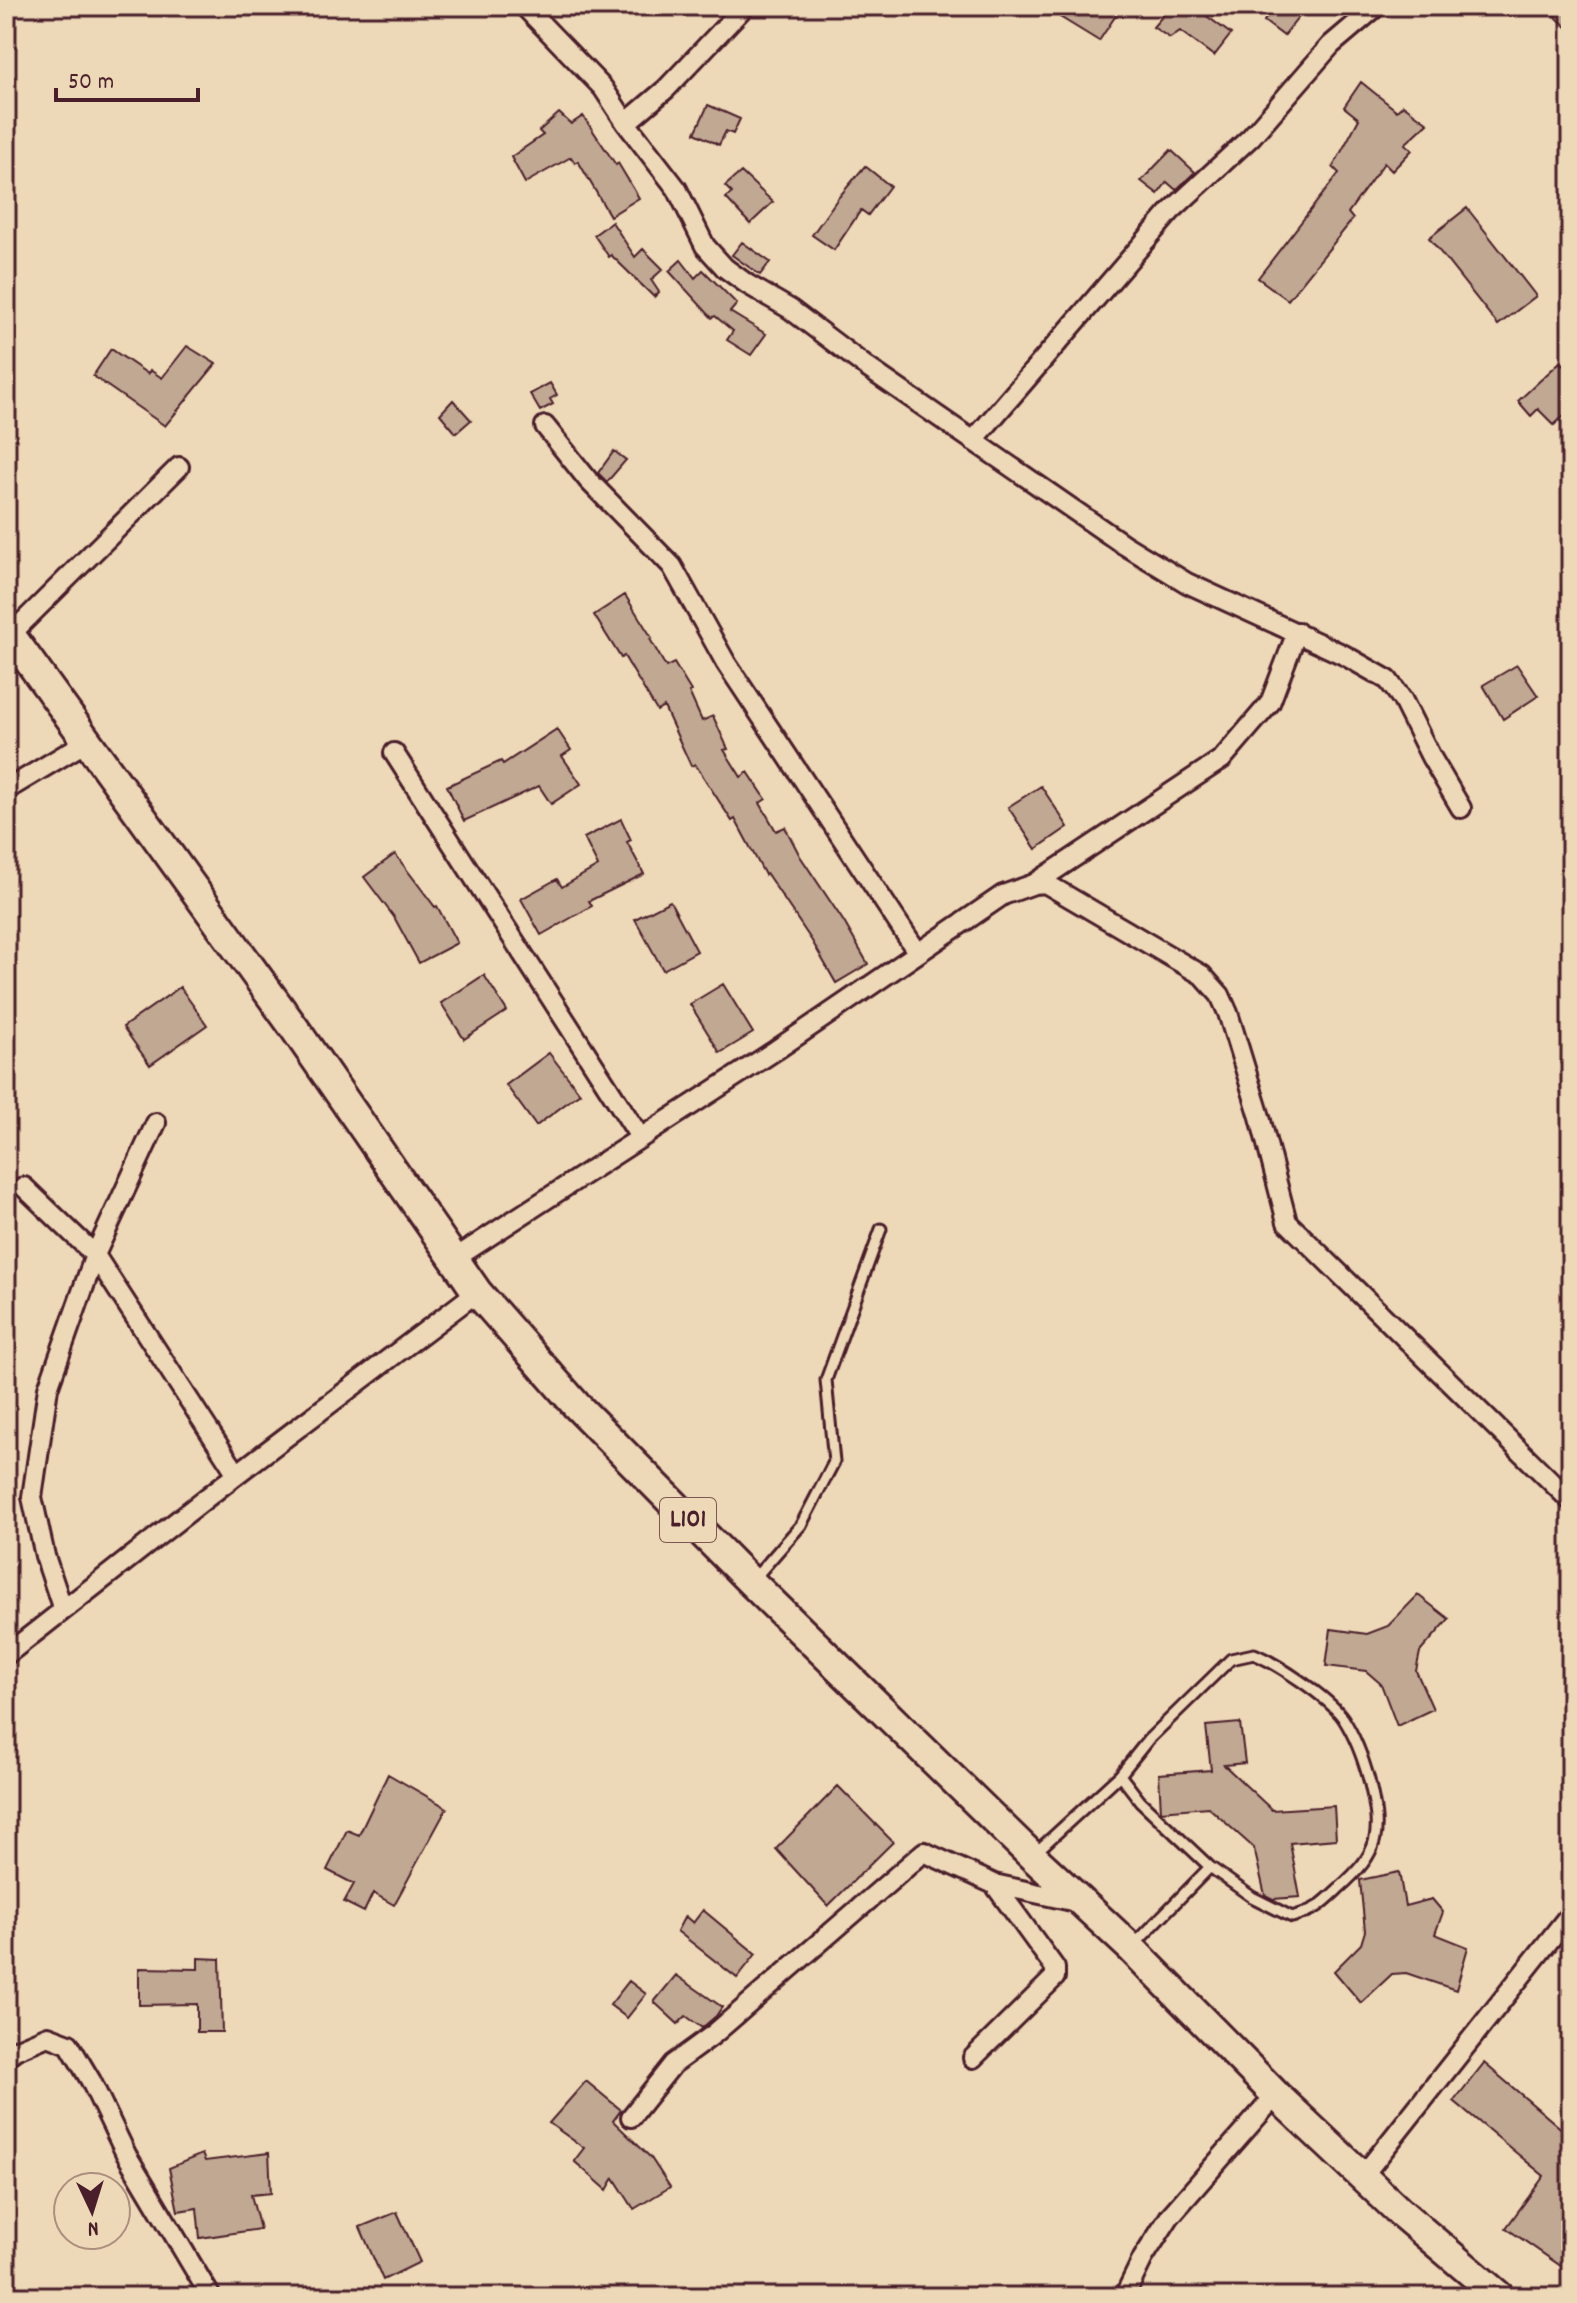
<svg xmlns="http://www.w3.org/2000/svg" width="1577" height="2303" font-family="Dekko,sans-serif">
<rect width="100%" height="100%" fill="#edd9b7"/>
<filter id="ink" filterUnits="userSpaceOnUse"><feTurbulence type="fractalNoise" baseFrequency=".0125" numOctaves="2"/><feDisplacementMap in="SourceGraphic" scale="16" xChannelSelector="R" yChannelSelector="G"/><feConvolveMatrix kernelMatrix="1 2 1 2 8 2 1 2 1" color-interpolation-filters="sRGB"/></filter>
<g filter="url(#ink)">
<!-- building -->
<path fill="#c1a892" stroke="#4a1f2b" stroke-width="2" d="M1042,6H1122L1099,41Z
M1171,6H1193L1231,34L1214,56L1180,31L1170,38L1153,27Z
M1275,6H1307L1284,36L1264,21Z
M1544,6H1571V31Z
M1361,82L1397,111L1403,105L1428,123L1405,144L1412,150L1392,171L1384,163L1348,213L1353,219L1288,300L1258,278L1339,173L1333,167L1359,119L1344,107Z
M708,105L740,119L733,134L726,131L719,145L695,133Z
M559,113L571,124L583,116L616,165L618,163L639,198L610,216L578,161L575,163L571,157L525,183L511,157L543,135L539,131Z
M1171,150L1195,172L1176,190L1167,182L1158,194L1141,181Z
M865,166L890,186L868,215L861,210L834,250L812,235L838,198Z
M741,172L773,202L750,224L726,198L732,193L725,186Z
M1467,208L1536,296L1498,325L1429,238Z
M612,222L635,257L643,249L663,269L651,280L659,292L654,297L611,255L609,257L594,235Z
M742,242L770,262L760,275L732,255Z
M681,260L695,278L703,270L737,304L730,312L766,334L751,355L727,340L733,331L715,316L712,318L669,271Z
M187,346L216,364L165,426L93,376L111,349L148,374L150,370L162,378Z
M1560,362L1571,373V409L1554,425L1538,409L1531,416L1518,401Z
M550,383L557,395L550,399L553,404L540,411L530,394Z
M453,400L471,420L456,433L440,414Z
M614,451L626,460L607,482L598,473Z
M625,595L652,638L650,639L666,667L674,663L691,691L689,692L702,721L713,716L728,749L724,750L741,777L748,772L766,799L760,803L776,831L785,827L800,856L844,922L868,964L836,983L812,941L767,874L765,875L735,819L732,821L695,764L691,766L664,707L657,711L624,656L621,658L594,615Z
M1517,665L1538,696L1503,719L1483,685Z
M557,729L571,750L562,756L581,784L551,804L539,786L464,821L447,786L501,761L503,764Z
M1041,786L1068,827L1036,849L1008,807Z
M621,819L631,840L627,842L644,874L589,901L592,906L541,935L521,899L557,879L562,887L598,866L584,838Z
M395,854L435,907L437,906L457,943L419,963L394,917L364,877Z
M670,901L697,951L663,970L635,919Z
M484,975L507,1011L464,1039L441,1003Z
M723,984L753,1033L720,1053L690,1004Z
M180,987L207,1025L150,1065L123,1027Z
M549,1053L580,1093L536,1126L506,1085Z
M1418,1595L1449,1619L1420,1652L1416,1671L1433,1709L1397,1726L1381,1684L1366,1671L1326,1666L1331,1629L1367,1634L1388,1626Z
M1240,1723L1245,1763L1224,1765L1272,1810L1334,1806L1336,1839L1290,1843L1300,1897L1273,1899L1265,1895L1254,1848L1208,1807L1161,1811L1159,1774L1211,1770L1206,1726Z
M388,1774L447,1808L394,1905L373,1893L364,1912L344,1902L354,1884L327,1870L347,1830L359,1835Z
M838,1786L893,1842L828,1906L776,1849Z
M1399,1872L1405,1906L1432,1899L1443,1912L1435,1934L1468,1947L1456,1990L1406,1973L1392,1974L1361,2003L1334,1971L1361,1944L1365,1931L1360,1880Z
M703,1910L756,1954L737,1978L677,1931L685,1916L693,1923Z
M198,1958L220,1959L222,2032H197V2004L139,2005V1968L198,1969Z
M676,1975L722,2007L716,2016L702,2028L686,2016L678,2024L654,2002Z
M629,1981L646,1994L627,2018L610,2005Z
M1484,2063L1571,2137V2229L1565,2239L1571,2244V2273L1506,2228L1544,2176L1454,2101Z
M586,2081L621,2110L613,2121L651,2158L670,2187L634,2209L614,2178L607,2190L574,2161L584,2148L549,2123Z
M269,2153L271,2193L251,2195L260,2229L200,2238L197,2208L178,2211L169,2168L202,2154L205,2161Z
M397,2212L420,2262L383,2280L360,2227Z"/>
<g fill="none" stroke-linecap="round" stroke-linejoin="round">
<!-- service casing -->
<g stroke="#4a1f2b" stroke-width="15">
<path id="service" d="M753,1580L801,1525L834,1462L826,1380L881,1229
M1254,1654C1278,1664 1328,1697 1343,1718C1356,1738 1363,1758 1369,1780C1382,1834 1381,1851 1338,1889C1320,1906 1316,1910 1292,1917L1252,1897L1210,1867L1140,1801L1120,1775L1148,1740L1231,1659Z
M1034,1854L1120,1775
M1134,1945L1210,1867"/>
</g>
<!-- minor casing -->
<g stroke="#4a1f2b" stroke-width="24">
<path id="minor" d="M524,6L603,88L626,123
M745,6L666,89L626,123L677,189L705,246L725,268L747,284L790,309L868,368L1123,544L1187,583L1344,655L1388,680L1402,699L1431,757L1461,808
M545,426L588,480L672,566L726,663L918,953
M973,441L1171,211L1251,137L1331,45L1377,6
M10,635L179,467
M394,753L640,1137
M6,790L86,742
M1034,884L1222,759L1270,703L1297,632
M24,1187L95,1255L237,1474
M454,1259L776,1050L1003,895L1034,884L1045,883L1202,975L1220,995L1228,1013L1260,1117L1287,1222L1571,1501
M63,1610L45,1556L32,1497L48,1388L95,1255L156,1123
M6,1655L237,1474L477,1292
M6,2057L15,2050L48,2036L69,2044L91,2081L126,2154L211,2297
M973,2058L1055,1977V1968L994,1884
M631,2117L673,2064L714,2034L924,1852L994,1884L1081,1903
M1362,2177L1571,1913
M1124,2297L1143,2258L1170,2216L1276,2095"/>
</g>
<!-- primary casing -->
<g stroke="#4a1f2b" stroke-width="34">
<path id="primary" d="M6,629L295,1029L477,1292L576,1405L751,1582L1032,1856L1131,1948L1276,2095L1400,2212L1500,2297"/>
</g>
<!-- service -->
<use href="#service" stroke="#edd9b7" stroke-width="9"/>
<!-- minor -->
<use href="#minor" stroke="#edd9b7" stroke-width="18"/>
<!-- primary -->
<use href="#primary" stroke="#edd9b7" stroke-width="28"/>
</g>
</g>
<g text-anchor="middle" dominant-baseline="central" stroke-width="8" stroke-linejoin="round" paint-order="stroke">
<!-- shield labels -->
<rect fill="#edd9b7" stroke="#7b5755" stroke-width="2" x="660" y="1498" width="56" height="44" rx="6"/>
<g font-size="26" font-weight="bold" fill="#4a1f2b">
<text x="688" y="1520">L101</text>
</g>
</g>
<!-- margin -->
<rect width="1577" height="2303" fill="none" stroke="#edd9b7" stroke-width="32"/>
<rect x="16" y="16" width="1545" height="2271" fill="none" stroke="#4a1f2b" stroke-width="3" filter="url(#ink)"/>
<!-- north arrow -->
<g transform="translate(92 2211) rotate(176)"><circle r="38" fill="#edd9b7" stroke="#ac8f7f" stroke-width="2"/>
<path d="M0-6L14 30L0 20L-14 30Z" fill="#4a1f2b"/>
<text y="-12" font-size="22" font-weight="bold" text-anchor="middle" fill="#4a1f2b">N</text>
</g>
<!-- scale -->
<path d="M56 88v12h142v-12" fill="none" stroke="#4a1f2b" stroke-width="4"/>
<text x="68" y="88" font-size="24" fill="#4a1f2b" stroke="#edd9b7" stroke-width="6" paint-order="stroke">50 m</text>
</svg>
